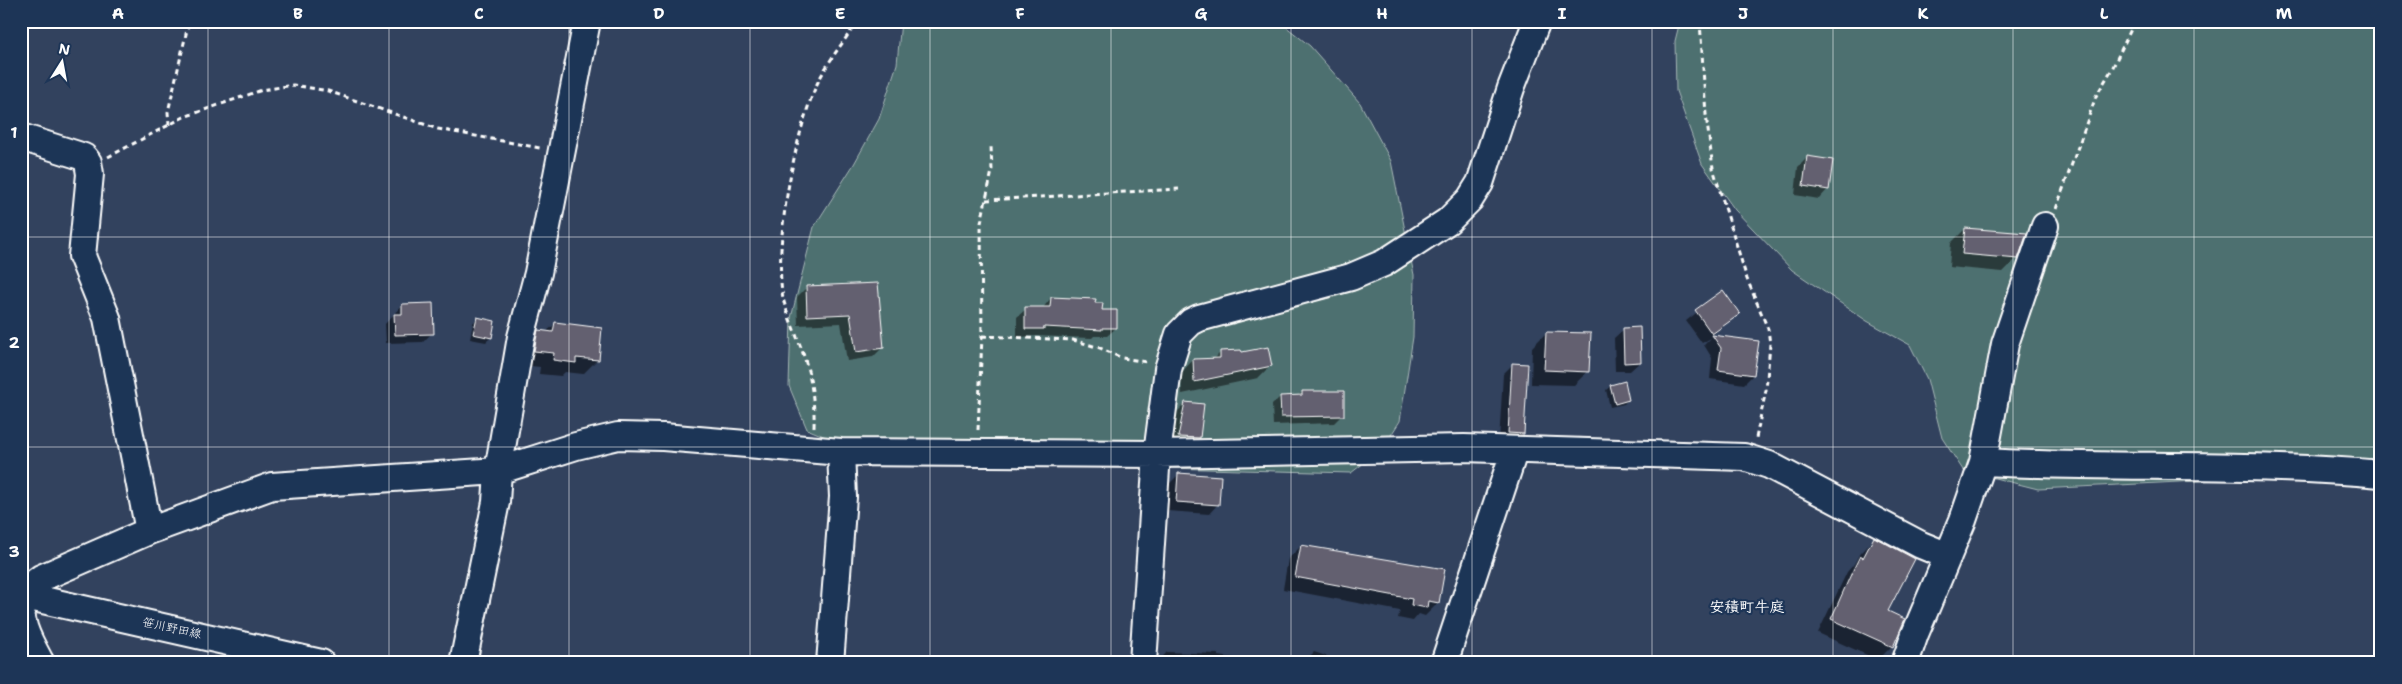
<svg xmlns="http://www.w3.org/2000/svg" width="2402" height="684" font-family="'Shantell Sans','Klee One',sans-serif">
<rect width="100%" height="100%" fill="#32425e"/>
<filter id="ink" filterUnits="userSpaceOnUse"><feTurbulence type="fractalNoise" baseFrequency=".02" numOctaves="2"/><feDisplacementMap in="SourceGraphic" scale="10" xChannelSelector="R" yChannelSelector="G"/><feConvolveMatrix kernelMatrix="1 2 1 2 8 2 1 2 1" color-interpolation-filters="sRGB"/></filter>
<g filter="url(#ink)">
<!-- green -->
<path fill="#4e6f6f" stroke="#a6b7b7" d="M901,21H1279L1310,46L1360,103L1391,161L1414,275L1413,337L1400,421L1382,449L1351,473L946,462L859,451L807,429L789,386L791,318L814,227L854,164L879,119L897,64Z
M1680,21H2381V472L2038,489L1963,470L1942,438L1927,379L1910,345L1867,321L1792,270L1735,210L1702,164L1676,91L1675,41Z"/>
<!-- shadow -->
<path fill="#0007" d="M1808,157L1828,189L1819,199L1795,195L1798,167Z
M1965,229L2017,258L2003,272L1949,267L1951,243Z
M877,284L883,347L873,357L847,361L841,323L798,325L797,297L806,288Z
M1723,292L1739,314L1711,336L1758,342L1753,375L1744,384L1710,379L1712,358L1704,345L1711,338L1702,343L1686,321Z
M1051,298L1094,304L1116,328L1107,336H1094L1092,338L1036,336L1017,337V317L1026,309H1042Z
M402,305L432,333L423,342L386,343L385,324Z
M477,318L490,338L486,342L470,339L473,323Z
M555,324L597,360L583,374L565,372L561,376L539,374L540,367L521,365L525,346L539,331L546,332Z
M1624,329L1640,362L1630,371H1615L1614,338Z
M1546,333L1588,371L1574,385L1531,384L1532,347Z
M1220,353L1270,366L1258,378L1182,394L1181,373L1193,360L1214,359Z
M1513,364L1527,365L1523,434L1513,443L1499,442L1503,374Z
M1611,386L1628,400L1624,404L1610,407L1606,390Z
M1302,392L1342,415L1334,423L1273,425L1272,405L1280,397L1298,396Z
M1185,404L1199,438L1190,447L1169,446L1176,413Z
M1179,474L1218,504L1209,514L1167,511L1169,484Z
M1874,539L1892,646L1878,660L1818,633L1847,572L1854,564L1860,553Z
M1301,546L1438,603L1425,616L1419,614L1413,621L1398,618L1400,611L1283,589L1288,559Z
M1167,652L1218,654V656L1260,661H1305L1314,652L1347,663H1157Z"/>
<!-- building -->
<path fill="#646170" stroke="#fff" d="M1807,156L1833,160L1829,190L1803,186Z
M1965,228L2027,233L2018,259L1962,254Z
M878,283L884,348L856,352L850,314L807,316L806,286Z
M1723,290L1740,314L1712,334L1695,310Z
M1051,297L1096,299L1095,303H1103L1102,310H1117V328H1102V330L1044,327V329H1025V307H1050Z
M433,303L434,334L395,335L394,314H402V304Z
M477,317L495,321L492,338L473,334Z
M555,322L602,328L599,360L576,358V363L553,360L554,353L534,351L538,330L553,332Z
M1640,327L1641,362L1624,363L1623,328Z
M1546,332L1591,333L1589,372L1544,370Z
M1712,335L1759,341L1754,375L1718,370L1721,348Z
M1268,347L1272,366L1194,382L1193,359L1220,358V351L1241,350L1242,352Z
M1512,363L1528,364L1524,434L1508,433Z
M1625,381L1629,400L1615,404L1610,385Z
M1302,391H1344V416L1281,417L1280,396L1302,395Z
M1185,402L1204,404L1200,438L1178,437Z
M1178,473L1221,476L1219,505L1176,502Z
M1874,537L1915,559L1888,611L1905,619L1893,647L1831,619L1852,572L1860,556L1863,558Z
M1301,545L1445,569L1439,603L1428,601L1427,608L1411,605L1412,599L1295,577Z"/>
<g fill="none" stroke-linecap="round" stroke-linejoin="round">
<!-- minor casing -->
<g stroke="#fff" stroke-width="30">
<path id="minor" d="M21,137L84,157L88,162L90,174L82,256L107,318L149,531
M1983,462C2115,469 2248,462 2381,474
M21,595L321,663
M41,663C30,643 15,618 24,595C27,588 35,582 41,578L149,531L272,486L498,471L576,446L618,436L663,437L841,452L1157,454L1464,448L1744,457L1769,465L1921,545L1948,556
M463,663L496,502L498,471L521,337L538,273L587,21
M830,663L843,497L841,452
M1143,663L1157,454L1168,369L1179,334L1191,322L1199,318L1351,277L1384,263L1448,221L1470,199L1480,183L1511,88L1537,21
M1444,663L1514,452
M1905,663L1915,634L1963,520L1983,462L2005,344L2045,226"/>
</g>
<!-- path -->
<path stroke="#fff" stroke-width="3" stroke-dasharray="5 4" stroke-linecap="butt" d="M1700,21L1706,115L1713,168L1747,279L1768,329L1770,344L1766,390L1756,438
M169,125L168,112L189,21
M108,157L184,117L262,90L293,85L328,91L438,129L540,148
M986,200L1179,189
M2056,209L2096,96L2112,69L2135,21
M982,336L1073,340L1100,348L1122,358L1147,362
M814,427C815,399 810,371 800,345C794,329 787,314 783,298C773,246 795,130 818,82C829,60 844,41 858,21
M978,430L982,336L981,223L992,171L991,146"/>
<!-- minor -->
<use href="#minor" stroke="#1d3557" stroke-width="26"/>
</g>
</g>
<!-- grid -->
<path fill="none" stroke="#fff" stroke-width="1" stroke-opacity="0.55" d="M208,21V663M389,21V663M569,21V663M750,21V663M930,21V663M1111,21V663M1291,21V663M1472,21V663M1652,21V663M1833,21V663M2013,21V663M2194,21V663M21,237H2381M21,447H2381"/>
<g text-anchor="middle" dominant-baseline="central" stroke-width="4.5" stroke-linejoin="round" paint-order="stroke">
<!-- street labels -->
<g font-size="12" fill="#fff" stroke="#1d3557">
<text transform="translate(172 628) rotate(12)">笹川野田線</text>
</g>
<!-- quarter labels -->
<g font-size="15" font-weight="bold" fill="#fff" stroke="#1d3557">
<text x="1747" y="607">安積町牛庭</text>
</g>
</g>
<!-- margin -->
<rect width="2402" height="684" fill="none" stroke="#1d3557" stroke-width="55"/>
<!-- north arrow -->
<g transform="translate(62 62) rotate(11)" stroke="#1d3557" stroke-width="4" paint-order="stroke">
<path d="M0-4L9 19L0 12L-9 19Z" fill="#ffffff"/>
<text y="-8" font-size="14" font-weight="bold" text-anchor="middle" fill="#ffffff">N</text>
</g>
<rect x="28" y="28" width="2346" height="628" fill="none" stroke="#fff" stroke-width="2"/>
<g font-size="16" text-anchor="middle" font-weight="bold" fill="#fff">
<text x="118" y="19">A</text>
<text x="298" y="19">B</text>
<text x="479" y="19">C</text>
<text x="659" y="19">D</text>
<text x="840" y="19">E</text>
<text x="1020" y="19">F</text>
<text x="1201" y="19">G</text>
<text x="1382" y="19">H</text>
<text x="1562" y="19">I</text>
<text x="1743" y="19">J</text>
<text x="1923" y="19">K</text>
<text x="2104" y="19">L</text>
<text x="2284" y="19">M</text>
<text x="14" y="138">1</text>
<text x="14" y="348">2</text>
<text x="14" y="557">3</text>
</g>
</svg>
